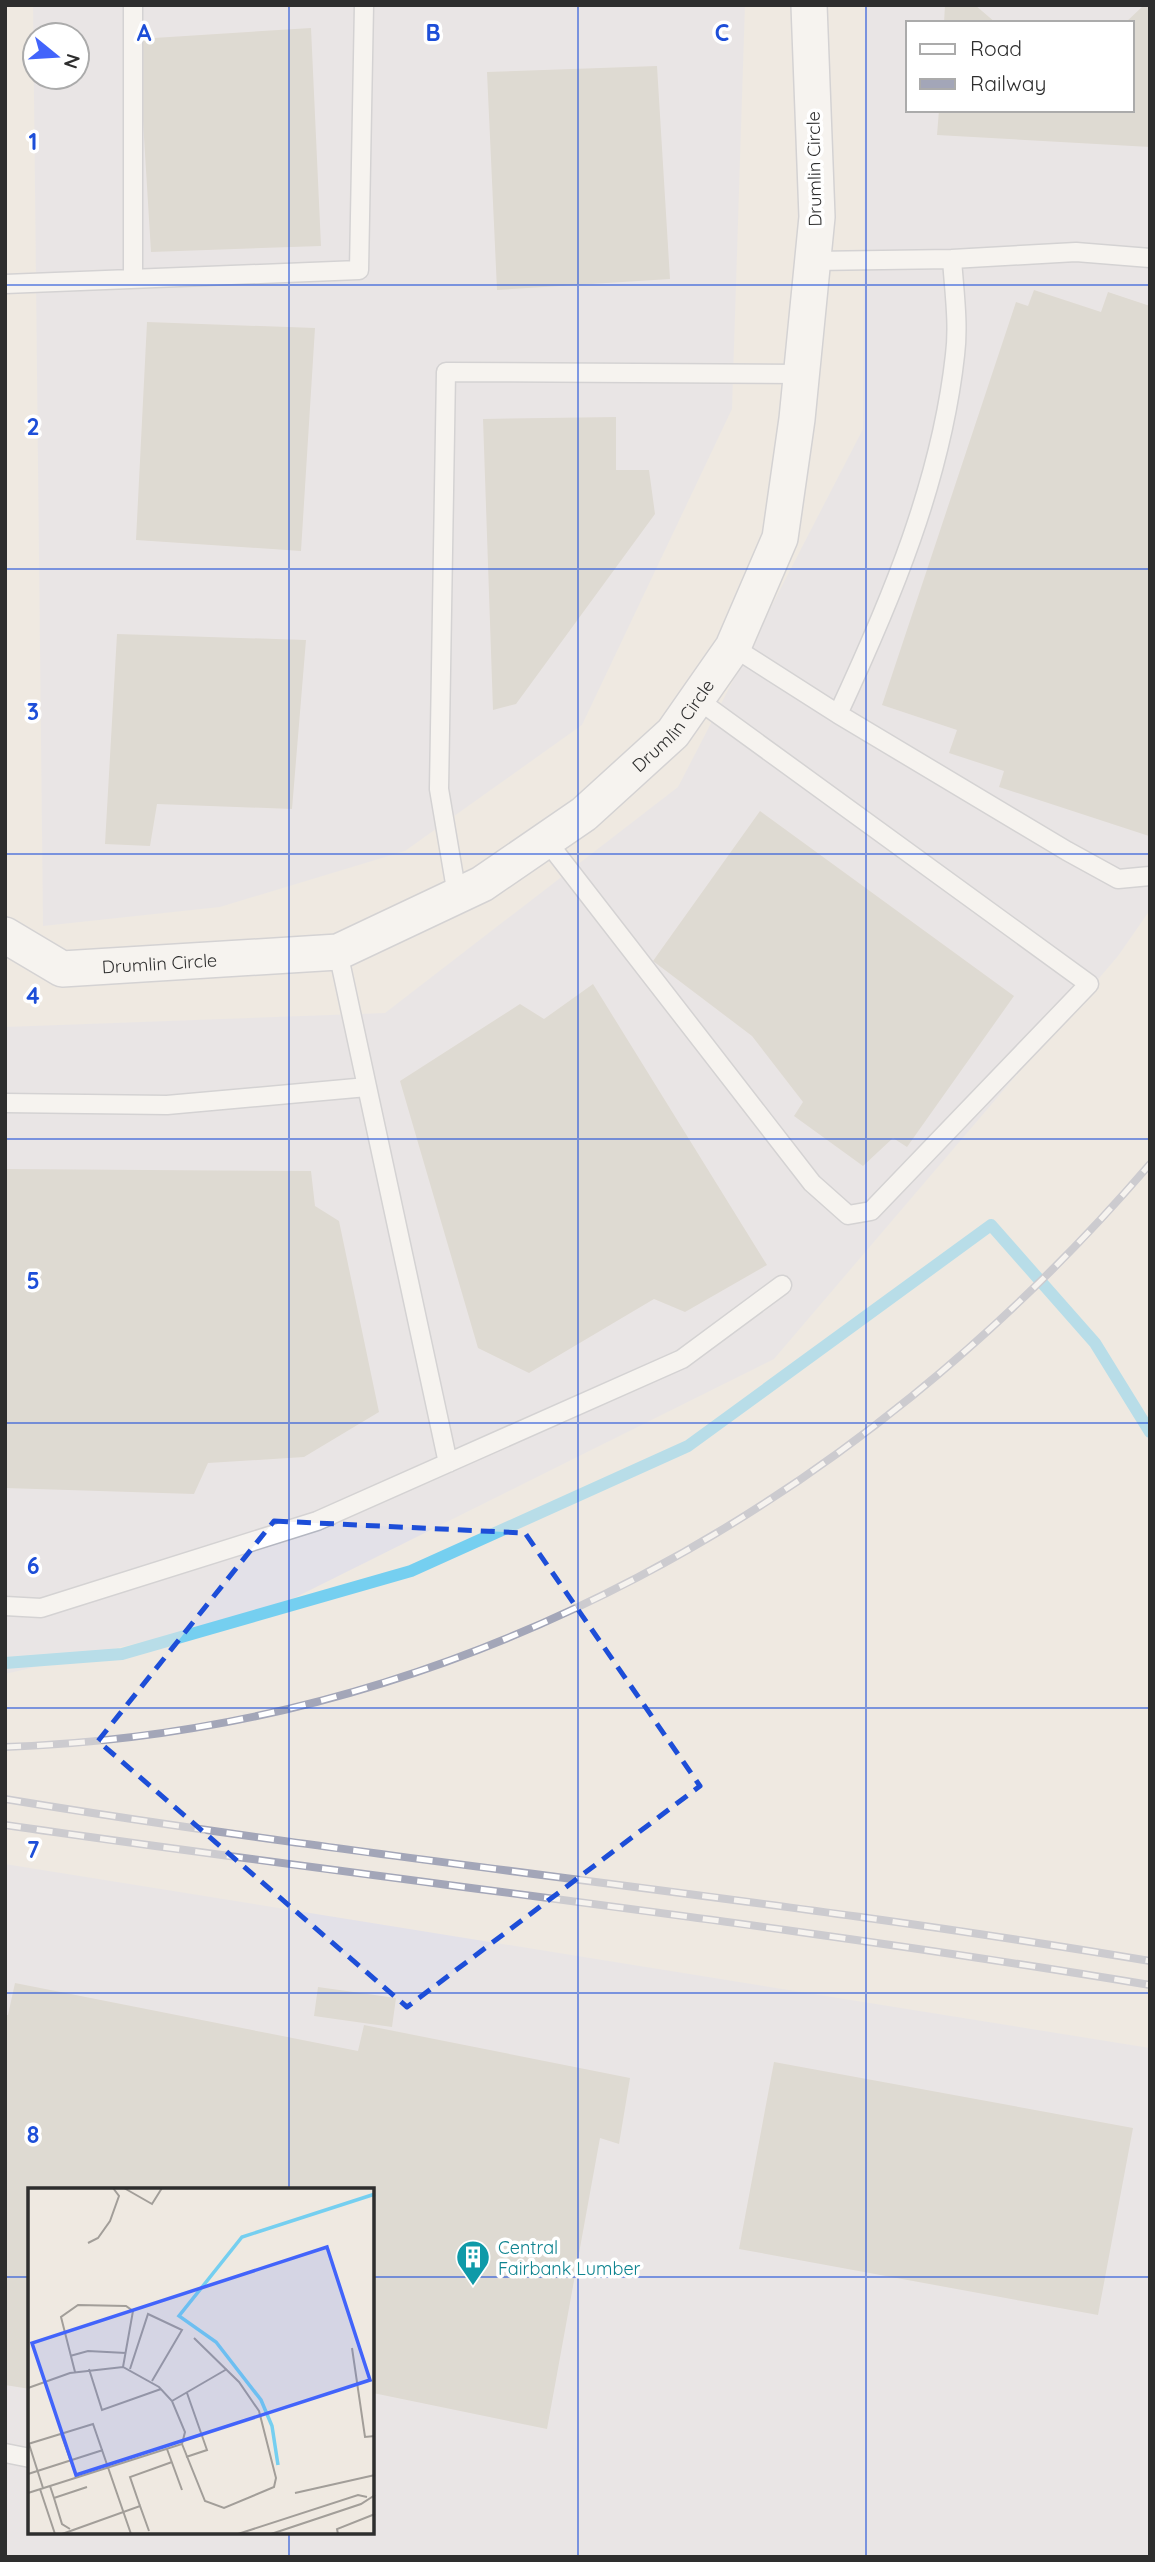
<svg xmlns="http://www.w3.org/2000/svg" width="1155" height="2562" font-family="Quicksand,sans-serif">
<rect width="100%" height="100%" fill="#efe9e1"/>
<!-- industrial -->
<path fill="#e3e1e8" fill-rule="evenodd" d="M33,5H745L732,409L582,725L405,851L220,907L43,926ZM35,35H77V77H35Z
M865,5H1150V910L1118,956L774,1359L262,1614L5,1674V1027L385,1013L678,787L863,429ZM908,23H1132V110H908Z
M5,1864L1150,2048V2557H5ZM30,2189H373V2532H30Z"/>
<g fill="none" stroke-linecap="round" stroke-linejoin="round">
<!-- stream -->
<path stroke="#75cff0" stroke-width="12" d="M5,1663L122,1654L411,1571L688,1446L991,1225L1095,1343L1150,1432"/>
</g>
<!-- building -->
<path fill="#cbc7bf" d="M945,5H975L996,23H944Z
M1143,6L1150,7V147L937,135L939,110H1132V23H1125Z
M311,28L321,246L151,252L138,39Z
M657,66L670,279L497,290L487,72Z
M1034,290L1101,312L1108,292L1150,306L1149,836L999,787L1004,771L949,753L957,730L882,705L1016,302L1028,306Z
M147,322L315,328L301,551L136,540Z
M616,417V470H649L655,514L516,704L493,710L483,419Z
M117,634L306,640L292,809L157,804L150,846L105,844Z
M760,811L1014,996L907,1147L893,1138L863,1166L794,1116L803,1102L752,1036L653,961Z
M593,984L767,1265L685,1312L654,1299L529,1373L478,1348L400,1081L520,1004L544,1019Z
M5,1169L311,1171L315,1206L339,1221L379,1412L304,1457L208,1463L194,1494L5,1488Z
M15,1983L358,2051L364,2025L630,2078L619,2144L600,2138L547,2429L373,2393V2189H30V2389L5,2385V2015H8Z
M318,1987L396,1998L392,2027L314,2016Z
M774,2062L1133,2128L1098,2315L739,2249Z"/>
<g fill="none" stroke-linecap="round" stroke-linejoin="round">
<!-- service casing -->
<g stroke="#b4b7c1" stroke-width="21">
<path id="service" d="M133,5V279
M813,261L952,259L1076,252L1150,258
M5,284L359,270L364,5
M733,647L838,714L1067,851L1118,879L1150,876
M838,714C891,600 941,482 955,355C959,324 954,290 952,259
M546,840L812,1183L848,1215L871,1211L1089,984L697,699
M457,895L439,789L446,372L802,374
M338,952L448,1463
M5,1103L167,1105L367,1087
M5,1606L41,1608L317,1521L682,1359L782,1285
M5,2453L30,2458"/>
</g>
<!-- minor casing -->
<g stroke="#b4b7c1" stroke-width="38">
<g id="minor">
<path id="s1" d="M5,935L62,969L338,952L482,884L584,814L673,733L733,647L780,538L797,419L817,217L809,5"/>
</g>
</g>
<!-- service -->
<use href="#service" stroke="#fff" stroke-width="18"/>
<!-- minor -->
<use href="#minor" stroke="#fff" stroke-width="35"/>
<!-- rail casing -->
<g stroke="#a3a6b8" stroke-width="8">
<path id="rail" d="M5,1747C459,1731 858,1504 1150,1164
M5,1799C386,1862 770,1897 1150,1961
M5,1825C386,1880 770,1922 1150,1985"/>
</g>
<!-- rail -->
<use href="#rail" stroke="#fff" stroke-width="5" stroke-dasharray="16" stroke-linecap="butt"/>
</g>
<!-- marked area -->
<path d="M0 0H1155V2562H0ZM274,1521L525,1533L700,1786L407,2007L98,1741Z" fill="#efe9e1" fill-opacity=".55" fill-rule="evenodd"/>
<path fill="none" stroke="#1d4ed8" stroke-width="5" stroke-dasharray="14 9" stroke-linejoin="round" d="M274,1521L525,1533L700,1786L407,2007L98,1741Z"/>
<!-- grid -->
<path fill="none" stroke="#1d4ed8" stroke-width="2" stroke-opacity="0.55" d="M289,5V2189M578,5V2557M866,5V2557M5,285H1150M5,569H1150M5,854H1150M5,1139H1150M5,1423H1150M5,1708H1150M5,1993H1150M5,2277H30M373,2277H1150M289,2532V2557"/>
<!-- icons -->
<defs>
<g id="building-pin" transform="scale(1.75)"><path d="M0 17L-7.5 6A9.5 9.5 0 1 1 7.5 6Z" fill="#0f9aa8" stroke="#fff"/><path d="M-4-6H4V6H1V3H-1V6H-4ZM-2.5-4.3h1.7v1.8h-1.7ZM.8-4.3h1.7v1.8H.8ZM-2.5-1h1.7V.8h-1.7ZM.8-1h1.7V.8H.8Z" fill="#fff"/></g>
</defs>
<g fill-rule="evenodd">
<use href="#building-pin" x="473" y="2257"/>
</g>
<g text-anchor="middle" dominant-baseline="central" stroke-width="7" stroke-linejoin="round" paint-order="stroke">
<!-- street labels -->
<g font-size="18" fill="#2e2e2e" stroke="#fff">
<text transform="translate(814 169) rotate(-91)">Drumlin Circle</text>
<text stroke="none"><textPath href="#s1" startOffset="752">Drumlin Circle</textPath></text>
<text stroke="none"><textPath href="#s1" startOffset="164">Drumlin Circle</textPath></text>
</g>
<!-- culture labels -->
<g font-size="18" fill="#0d838f" stroke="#fff" text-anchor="start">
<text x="498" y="2247">Central<tspan x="498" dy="21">Fairbank Lumber</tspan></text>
</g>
</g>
<!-- overview -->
<g transform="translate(28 2188)">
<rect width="346" height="346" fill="#efe9e1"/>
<path fill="none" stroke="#75cff0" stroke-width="3.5" d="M250,277L244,238L233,212L188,154L151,128L214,49L347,6"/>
<path fill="none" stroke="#a29e99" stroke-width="2" d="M96,0L124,16L134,0M60,55L70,50L82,33L91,8L85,0M324,160L337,249L347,248M42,168L60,163L98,165M61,181L74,222L133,201M102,181L120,126L154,142L124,193M47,184L33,129L50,117L98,118L105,123L95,179M0,200L42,185L95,179L131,199L144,213L157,244L154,256L0,305M144,213L199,181M33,246L49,290M0,256L65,236L103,346M1,256L15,300M154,256L177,313L196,320L246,299L248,290L231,223L211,194L166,150M139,261L154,302M158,269L179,262L159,205M0,286L75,262M22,298L26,310L59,299M12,301L27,346M267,305L347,287M26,310L34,336L42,341M112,318L102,289L144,274M34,346L112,318L121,343M210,346L330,307L339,309M243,346L333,316L347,307M310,346L309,341L347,326"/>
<path fill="#4264fb" fill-opacity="0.15" stroke="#4264fb" stroke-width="3.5" d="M299,59L342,192L48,287L4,155Z"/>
<rect width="346" height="346" fill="none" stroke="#2e2e2e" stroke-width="3.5"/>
</g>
<g font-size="23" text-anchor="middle" font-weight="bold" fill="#1d4ed8" stroke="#fff" stroke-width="7" stroke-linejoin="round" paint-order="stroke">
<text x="144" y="41">A</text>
<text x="433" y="41">B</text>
<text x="722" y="41">C</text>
<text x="33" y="150">1</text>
<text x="33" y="435">2</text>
<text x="33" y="720">3</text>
<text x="33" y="1004">4</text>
<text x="33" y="1289">5</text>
<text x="33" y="1574">6</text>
<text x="33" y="1858">7</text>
<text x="33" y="2143">8</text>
</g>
<!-- border -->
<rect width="1155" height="2562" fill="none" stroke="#2e2e2e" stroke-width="14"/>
<!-- legend -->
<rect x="906" y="21" width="228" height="91" fill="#ffffff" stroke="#ababab" stroke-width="2"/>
<rect x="920" y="44" width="35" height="10" fill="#ffffff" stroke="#ababab" stroke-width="2"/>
<text x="970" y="56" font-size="21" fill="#2e2e2e">Road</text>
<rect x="920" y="79" width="35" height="10" fill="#a3a6b8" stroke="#ababab" stroke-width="2"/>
<text x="970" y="91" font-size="21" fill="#2e2e2e">Railway</text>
<!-- north arrow -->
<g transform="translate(56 56) rotate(108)"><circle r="33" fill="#ffffff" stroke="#ababab" stroke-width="2"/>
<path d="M0-5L12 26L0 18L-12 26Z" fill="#4264fb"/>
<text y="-10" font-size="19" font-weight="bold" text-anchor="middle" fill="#2e2e2e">N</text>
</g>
</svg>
